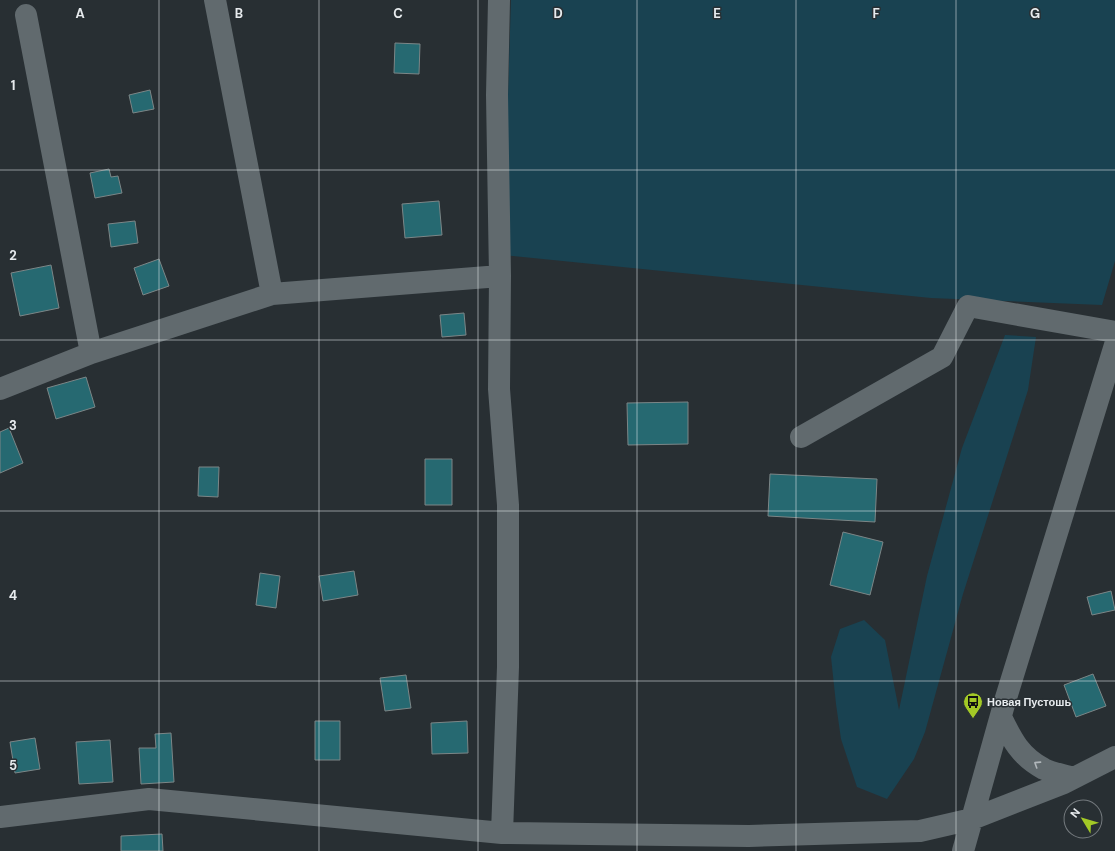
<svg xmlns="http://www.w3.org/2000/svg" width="1115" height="851" font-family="'DM Sans',sans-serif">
<rect width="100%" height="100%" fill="#282f33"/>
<!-- green -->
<path fill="#194251" d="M511,0H1115V261L1102,305L931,298L503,255Z
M1005,335L1036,337L1028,390L963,594L925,732L914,759L887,799L857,787L841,739L836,704L831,657L840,629L864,620L885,640L899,710L927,576L962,448Z"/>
<!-- building -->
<path fill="#266971" stroke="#7c8687" d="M395,43L420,44L419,74L394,73Z
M150,90L154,109L133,113L129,95Z
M109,169L111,177L118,176L122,193L95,198L90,173Z
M439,201L442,235L405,238L402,204Z
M135,221L138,243L111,247L108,224Z
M159,259L169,286L143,295L134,268Z
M51,265L59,308L20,316L11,273Z
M464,313L466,335L442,337L440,315Z
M86,377L95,407L56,419L47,388Z
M688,402V444L628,445L627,403Z
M9,428L23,463L0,473V432Z
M425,459H452V505H425Z
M199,467H219L218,497L198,496Z
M770,474L877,479L875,522L768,516Z
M843,532L883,542L870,595L830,585Z
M354,571L358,595L323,601L319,576Z
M260,573L280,576L276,608L256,605Z
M1111,591L1115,610L1092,615L1087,597Z
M1093,674L1106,706L1076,717L1064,685Z
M406,675L411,708L385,711L380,678Z
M315,721H340V760H315Z
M467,721L468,753L432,754L431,723Z
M171,733L174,782L141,784L139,748H156L155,734Z
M35,738L40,769L15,773L10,742Z
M110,740L113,782L79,784L76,742Z
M162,834L163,851H121V836Z"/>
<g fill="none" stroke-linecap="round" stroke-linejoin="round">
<!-- minor -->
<path stroke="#616a6e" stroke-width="22" d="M215,0L272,294
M499,0L497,95L500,276L499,389L508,505V667L502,833
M26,15L91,353
M0,389L91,353L272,294L500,276
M801,437L942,357L968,306L1115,332
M1001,717C1012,740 1020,756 1044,769C1052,773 1064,775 1073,778
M0,817L149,799L502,833L749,836L920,831L972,819L1064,783L1115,757
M963,851L972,819L1005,701L1115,345"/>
</g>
<!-- one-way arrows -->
<defs><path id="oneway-chevron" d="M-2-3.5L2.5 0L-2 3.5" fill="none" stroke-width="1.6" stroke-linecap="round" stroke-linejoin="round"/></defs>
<use stroke="#b1b7bb" href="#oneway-chevron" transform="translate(1037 764) rotate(-147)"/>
<!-- grid -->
<path fill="none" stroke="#e7ebee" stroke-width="1" stroke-opacity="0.55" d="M159,0V851M319,0V851M478,0V851M637,0V851M796,0V851M956,0V851M0,170H1115M0,340H1115M0,511H1115M0,681H1115"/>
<!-- icons -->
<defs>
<g id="bus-pin" transform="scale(1)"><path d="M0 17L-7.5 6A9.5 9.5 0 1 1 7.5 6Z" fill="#a3c926" stroke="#282f33"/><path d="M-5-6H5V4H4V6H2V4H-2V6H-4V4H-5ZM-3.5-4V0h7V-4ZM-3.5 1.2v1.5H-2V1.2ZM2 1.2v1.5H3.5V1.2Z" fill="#111"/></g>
</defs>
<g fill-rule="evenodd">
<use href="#bus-pin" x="973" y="702"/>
</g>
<g text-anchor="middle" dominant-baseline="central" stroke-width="3" stroke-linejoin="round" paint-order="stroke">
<!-- poi labels -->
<g font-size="11" font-weight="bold" fill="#e7ebee" stroke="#282f33" text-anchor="start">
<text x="987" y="702">Новая Пустошь</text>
</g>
</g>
<g font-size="13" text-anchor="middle" font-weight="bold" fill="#e7ebee" stroke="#282f33" stroke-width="3" stroke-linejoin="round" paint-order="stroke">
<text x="80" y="18">A</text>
<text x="239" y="18">B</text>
<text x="398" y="18">C</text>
<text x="558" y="18">D</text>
<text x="717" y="18">E</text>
<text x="876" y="18">F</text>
<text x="1035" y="18">G</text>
<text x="13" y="90">1</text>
<text x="13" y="260">2</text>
<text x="13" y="430">3</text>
<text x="13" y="600">4</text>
<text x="13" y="770">5</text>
</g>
<!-- north arrow -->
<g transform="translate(1083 819) rotate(308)"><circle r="19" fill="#282f33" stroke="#747a7e"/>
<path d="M0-3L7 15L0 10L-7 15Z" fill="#a3c926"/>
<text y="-6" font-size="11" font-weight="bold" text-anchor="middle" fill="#e7ebee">N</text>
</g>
</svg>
